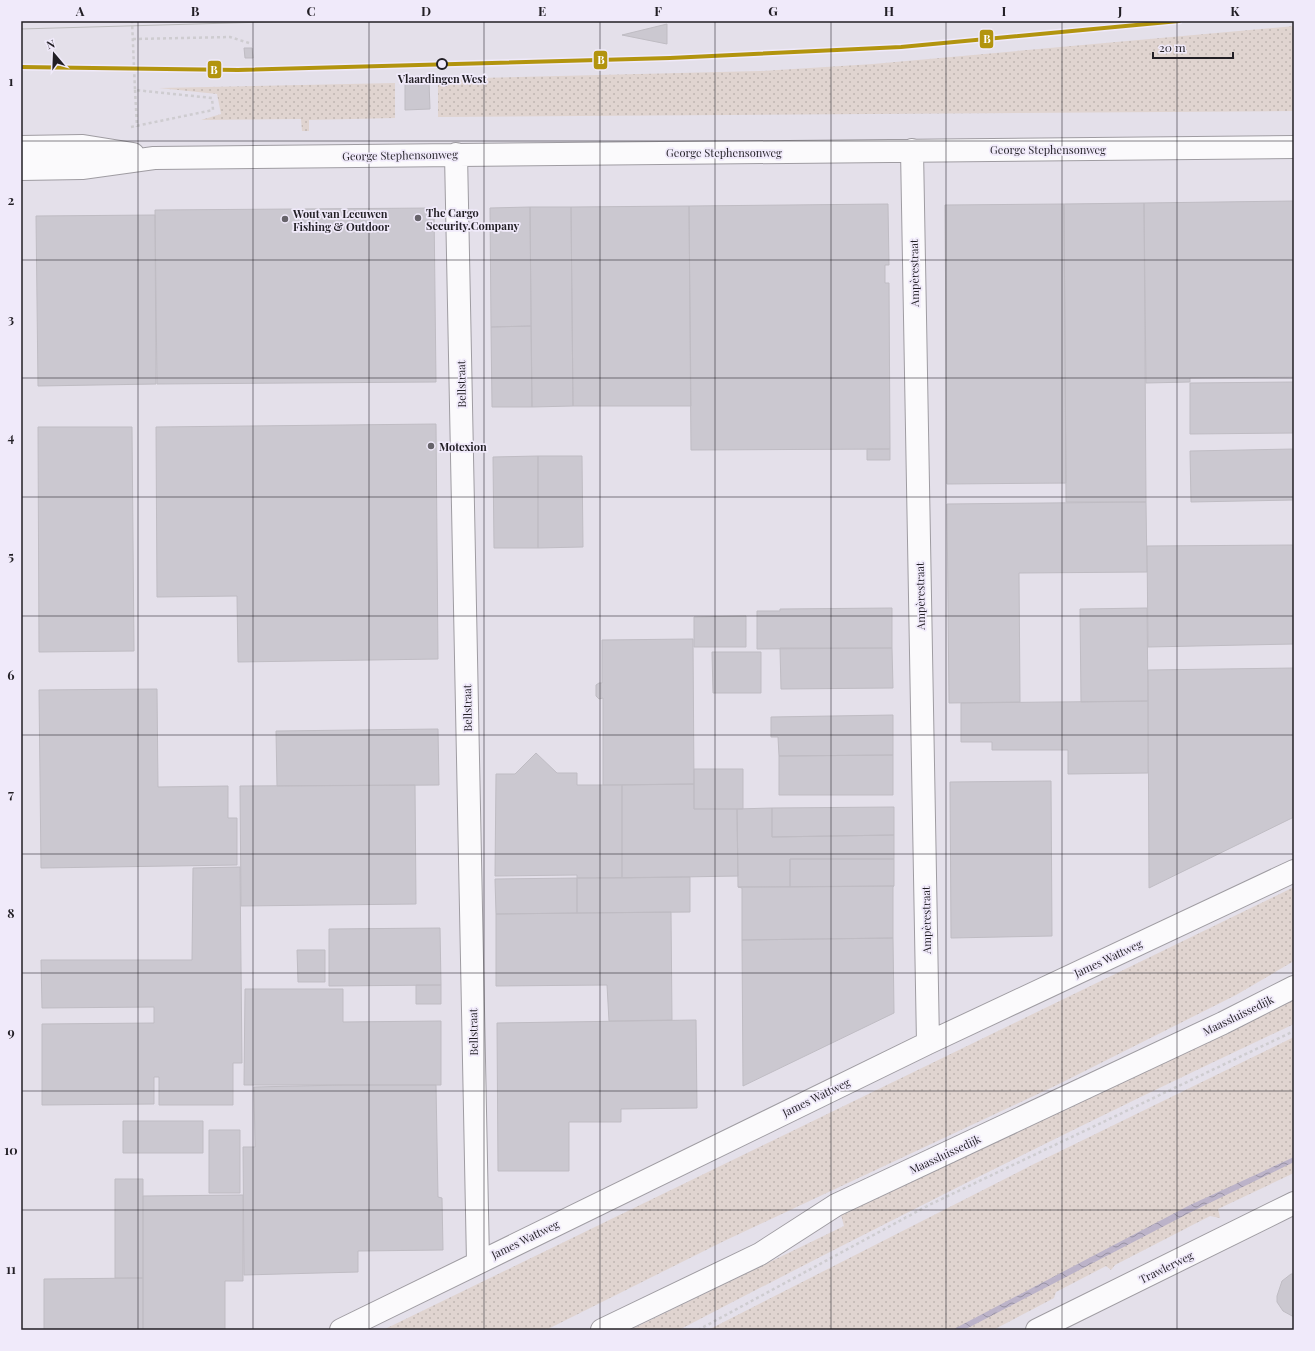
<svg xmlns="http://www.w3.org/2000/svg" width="1315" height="1351" font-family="'Playfair Display',serif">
<defs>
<pattern id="grass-dots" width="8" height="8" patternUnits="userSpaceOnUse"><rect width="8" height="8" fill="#e0d4d0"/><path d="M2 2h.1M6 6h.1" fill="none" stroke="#c0b6b2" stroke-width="1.8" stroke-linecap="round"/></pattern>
<pattern id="water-waves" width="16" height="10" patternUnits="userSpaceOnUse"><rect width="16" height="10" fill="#bcb3c9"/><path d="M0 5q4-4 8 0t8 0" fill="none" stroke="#9891a3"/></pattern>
</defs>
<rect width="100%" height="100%" fill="#e4e0ea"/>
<!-- grass -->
<path fill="url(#grass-dots)" d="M1294,26V111L438,117V79L760,71L873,64Z
M395,83V118L309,120V131H302L301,119L201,120L221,114L217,94L159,88Z
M1294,887V961L1236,995L1057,1085L722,1242L546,1330H383Z
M1294,999V1024C1087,1121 882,1224 679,1330H630L844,1226L841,1215L1265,1014Z
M1294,1037V1173L1218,1209L1220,1218L1210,1216L1115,1265L1111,1270L1106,1266L1056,1292L1054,1298L993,1330H708L1034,1164Z"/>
<!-- water -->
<path fill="url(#water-waves)" d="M1294,1157V1162L1193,1211L964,1330H952L1190,1205Z"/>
<!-- building -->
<path fill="#cbc8d0" stroke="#bfbcc3" d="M667,24V44L622,35Z
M244,48H252L253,58H245Z
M429,82L430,109L405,110V83Z
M1294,201V377L1190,378V382L1146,383L1144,203Z
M1144,203L1146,502H1066L1064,204Z
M888,204L889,265H885V283H889L890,449L691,450L689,206Z
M1064,204L1066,483L947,484L945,205Z
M689,206L691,406H573L571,207Z
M530,207L531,326L491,327L490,208Z
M530,207H571L573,406L532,407Z
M434,208L436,382L157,384L155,210Z
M155,215L156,384L38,386L36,216Z
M531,326L532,407H492L491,327Z
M1294,382V433L1190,434V383Z
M436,424L438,659L238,662L237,596L157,597L156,427Z
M38,427H132L134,651L39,652Z
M867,449H890V460H867Z
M1294,449V500L1191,502L1190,451Z
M538,456V548H494L493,457Z
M538,456H582L583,547L538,548Z
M1146,502L1147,572L1019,573L1020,702L949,703L947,504Z
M1294,545V644L1148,647L1147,546Z
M892,608V648L757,649V611H780V609Z
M1147,608L1148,701L1081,702L1080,609Z
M746,616V647H694V617Z
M693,639L694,784L603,785V698L599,699L596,696V685L599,683H602V640Z
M780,648H892L893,688L781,689Z
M712,652H761V693H713Z
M1294,668V817L1149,888L1148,670Z
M157,689L158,787L228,786V818H237V865L41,868L39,690Z
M1148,701V773L1068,774V750H992V742H961V703Z
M893,715V755L779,756L778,737H771V717Z
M438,729L439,785L277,786L276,731Z
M536,753L557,773H577V785H622V878H577V875L495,876L496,774H515Z
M893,755V795H779V756Z
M694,769H743V809H694Z
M1051,781L1052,936L951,938L950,782Z
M694,784V809H737L738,876L622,878V785Z
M415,785L416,904L241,906L240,786Z
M894,807V835L772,837V808Z
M772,808V837L894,835V859H790V887H738L737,809Z
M790,859H894V886L790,887Z
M240,867L242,1063H233V1105H159V1077H154V1104L42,1105V1024L154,1023V1007L42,1008L41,960H192L193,868Z
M690,877V912L577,913V878Z
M577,878V913L496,914L495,879Z
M894,886L893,887V938L742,940V888L738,887Z
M671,912L672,1020L609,1021L607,985L496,986V914Z
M440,928L441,985L329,986V929Z
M893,938L894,1013L743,1086L742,940Z
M297,950H325V982H298Z
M416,985H441V1004H416Z
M245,989H343V1022L441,1021V1085H244Z
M696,1020L697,1108L621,1109V1122H569V1171H498L497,1023Z
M342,1085H436L438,1197L442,1198L443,1250L358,1251V1272L244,1275L243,1147H255L254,1087Z
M123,1121H203V1153H123Z
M209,1130H240V1193H209Z
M115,1179H143V1278H115Z
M243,1195V1281H225V1330H143V1196Z
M1291,1274H1294V1317L1283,1311L1277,1302V1296L1282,1281Z
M143,1278V1330H44V1279Z"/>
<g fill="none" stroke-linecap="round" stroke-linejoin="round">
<!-- street casing -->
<g stroke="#9f9ca2" stroke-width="24">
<path id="street" d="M21,147L83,146L133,154
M912,150L928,1043
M456,154L478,1262
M21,169L82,168L154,158L1294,147
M341,1330L928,1043L1294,871
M1037,1330L1294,1203"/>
</g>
<!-- secondary casing -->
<g stroke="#9f9ca2" stroke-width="24">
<path id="secondary" d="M602,1330L760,1254L836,1205L1223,1023L1294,987"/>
</g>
<!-- path -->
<path stroke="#ceccd0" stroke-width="2.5" stroke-dasharray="3 3" stroke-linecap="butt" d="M133,39L230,37L252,44
M135,90L137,127
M131,127L213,110L212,98L135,90L132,21
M698,1330L929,1205L1294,1031"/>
<!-- street -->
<use href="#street" stroke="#fbfafc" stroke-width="22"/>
<!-- secondary -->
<use href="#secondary" stroke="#fbfafc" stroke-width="22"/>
<!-- tram -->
<path stroke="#bab9bb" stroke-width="1" d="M21,29L301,21"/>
<!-- metro-1 casing -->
<g stroke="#f0eafa" stroke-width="7">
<path id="metro-1" d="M21,67L238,70L670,58L901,47L1179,21"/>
</g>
<!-- metro-1 -->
<use href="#metro-1" stroke="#b2940e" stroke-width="4"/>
</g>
<!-- grid -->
<path fill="none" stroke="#221f25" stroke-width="1" stroke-opacity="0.55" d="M138,21V1330M253,21V1330M369,21V1330M484,21V1330M600,21V1330M715,21V1330M831,21V1330M946,21V1330M1062,21V1330M1177,21V1330M21,141H1294M21,260H1294M21,378H1294M21,497H1294M21,616H1294M21,735H1294M21,854H1294M21,973H1294M21,1091H1294M21,1210H1294"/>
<!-- markers -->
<circle fill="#f0eafa" stroke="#221f25" stroke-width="2" cx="442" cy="64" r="5"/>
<g fill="#66636a" stroke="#f0eafa" stroke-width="1.5">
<circle cx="418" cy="218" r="4"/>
<circle cx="285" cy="219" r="4"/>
<circle cx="431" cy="446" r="4"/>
</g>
<g text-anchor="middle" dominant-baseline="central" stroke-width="3.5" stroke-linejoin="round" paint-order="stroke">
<!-- stop labels -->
<g font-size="11" font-weight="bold" fill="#221f25" stroke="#f0eafa">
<text x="442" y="78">Vlaardingen West</text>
</g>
<!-- street labels -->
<g font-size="11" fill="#221f25" stroke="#f0eafa">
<text x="1048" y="149">George Stephensonweg</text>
<text x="724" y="152">George Stephensonweg</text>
<text transform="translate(400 155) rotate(-1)">George Stephensonweg</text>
<text transform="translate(914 273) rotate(-91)">Ampèrestraat</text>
<text transform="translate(461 384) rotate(-91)">Bellstraat</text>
<text transform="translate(920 596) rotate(-91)">Ampèrestraat</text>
<text transform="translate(467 708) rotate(-91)">Bellstraat</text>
<text transform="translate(926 920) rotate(-91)">Ampèrestraat</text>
<text transform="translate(1108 958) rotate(-25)">James Wattweg</text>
<text transform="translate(1238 1015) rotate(-26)">Maassluissedijk</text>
<text transform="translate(473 1032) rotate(-91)">Bellstraat</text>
<text transform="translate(816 1097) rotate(-26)">James Wattweg</text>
<text transform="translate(945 1154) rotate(-25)">Maassluissedijk</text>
<text transform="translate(525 1239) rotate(-26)">James Wattweg</text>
<text transform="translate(1166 1267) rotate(-26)">Trawlerweg</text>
</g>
<!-- poi labels -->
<g font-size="11" font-weight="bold" fill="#221f25" stroke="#f0eafa" text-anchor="start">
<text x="426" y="212">The Cargo<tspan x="426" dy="13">Security.Company</tspan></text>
<text x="293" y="213">Wout van Leeuwen<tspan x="293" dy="13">Fishing &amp; Outdoor</tspan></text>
<text x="439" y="446">Motexion</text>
</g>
</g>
<g stroke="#f0eafa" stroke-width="1.5">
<rect x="979" y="29" width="15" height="20" rx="4" fill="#b2940e"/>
<rect x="593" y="50" width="15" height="20" rx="4" fill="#b2940e"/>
<rect x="207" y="60" width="15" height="19" rx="4" fill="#b2940e"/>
</g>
<g font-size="11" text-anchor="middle" font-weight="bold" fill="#fff">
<text x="987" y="43">B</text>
<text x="601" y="64">B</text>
<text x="214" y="74">B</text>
</g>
<!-- border -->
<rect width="1315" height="1351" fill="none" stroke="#f0eafa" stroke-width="44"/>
<!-- north arrow -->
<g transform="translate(54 54) rotate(341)" stroke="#f0eafa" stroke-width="3" paint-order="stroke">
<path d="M0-3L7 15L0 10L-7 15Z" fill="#221f25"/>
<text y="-6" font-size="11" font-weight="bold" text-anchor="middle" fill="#221f25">N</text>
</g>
<!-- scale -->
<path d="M1153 52v6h80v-6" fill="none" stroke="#221f25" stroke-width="2"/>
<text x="1159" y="52" font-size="12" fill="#221f25" stroke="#f0eafa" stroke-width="3" paint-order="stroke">20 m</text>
<rect x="22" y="22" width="1271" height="1307" fill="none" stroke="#221f25" stroke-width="1.5"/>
<g font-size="13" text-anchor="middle" font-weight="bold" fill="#221f25">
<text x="80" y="16">A</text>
<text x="195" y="16">B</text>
<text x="311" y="16">C</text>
<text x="426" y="16">D</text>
<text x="542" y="16">E</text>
<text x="658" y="16">F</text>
<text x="773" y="16">G</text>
<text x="889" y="16">H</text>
<text x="1004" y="16">I</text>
<text x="1120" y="16">J</text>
<text x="1235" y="16">K</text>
<text x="11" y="86">1</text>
<text x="11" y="205">2</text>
<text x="11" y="324">3</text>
<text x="11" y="442">4</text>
<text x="11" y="561">5</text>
<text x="11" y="680">6</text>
<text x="11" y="799">7</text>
<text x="11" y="918">8</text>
<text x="11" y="1037">9</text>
<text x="11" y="1155">10</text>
<text x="11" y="1274">11</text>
</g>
</svg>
